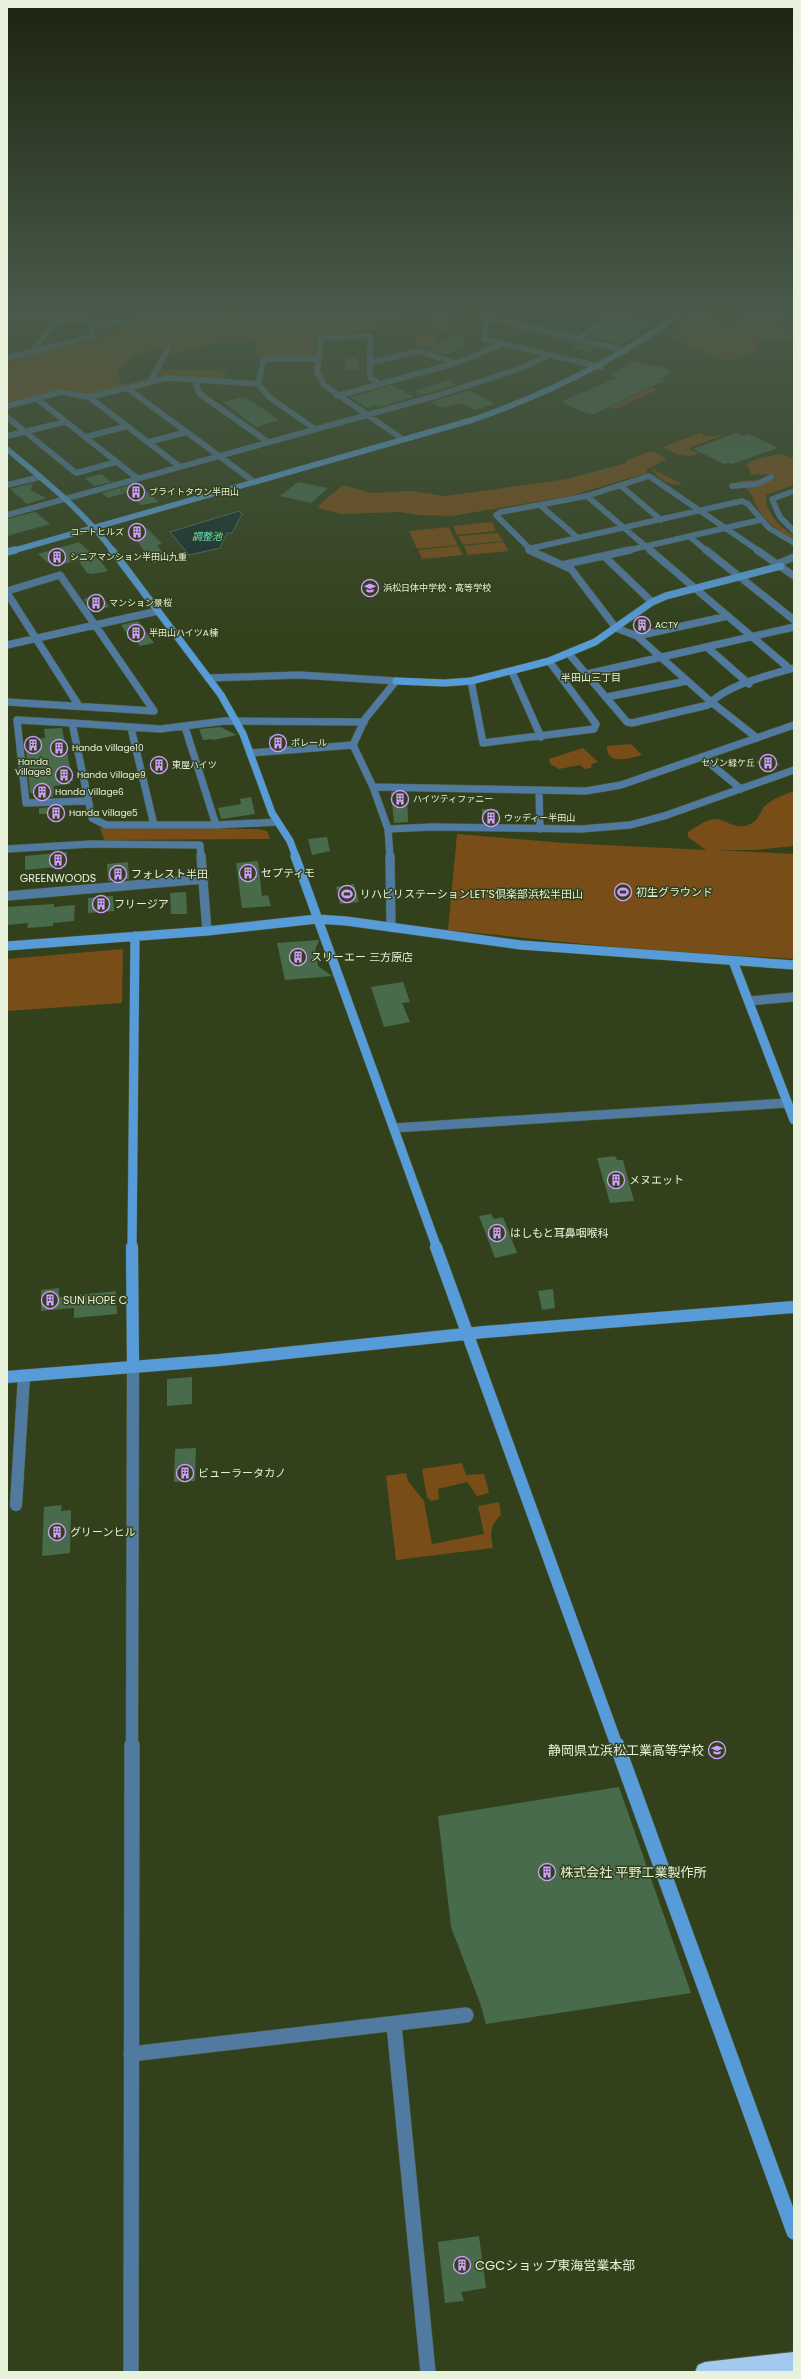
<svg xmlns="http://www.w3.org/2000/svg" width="801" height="2379" font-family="Poppins,'Noto Sans JP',sans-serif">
<rect width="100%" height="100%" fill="#32411b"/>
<!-- green -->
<path fill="#784d18" d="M725,309H788L739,312L720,316L719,319L721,322H736C752,306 780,324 794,334V338L757,341L758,350C749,354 739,360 728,360C720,361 675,340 669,333L694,312Z
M223,313L336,317L394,323L388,329L318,336L315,357H258L255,356L257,342L207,344L204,346L185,348L182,352L168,356L173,350L171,348H156L132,357L118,371L120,381L126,386L92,395L63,389L7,403V362L103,336L123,324Z
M442,324H460L463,330L437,334L438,342L430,347H418L413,331L443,328Z
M161,369L227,371L222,380L158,375Z
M653,387L656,388L655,391L615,409L610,407Z
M700,433L707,437L724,435L691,447L690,449L698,453C691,460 671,453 663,447Z
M648,452H655L667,459L647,469V473L570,496L452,516L418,515L400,512L342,514L318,508L320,504L343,485L372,493L411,491L445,496L567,479L626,463L627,460Z
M779,454L794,458V485L766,495C765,513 780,527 794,536V540C781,532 769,525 760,512C752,500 755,491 738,484L739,481L775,479L770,474L751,475L750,469L746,464L759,458Z
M651,468L682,484C669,487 658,479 651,468Z
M492,522L496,531L457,535L453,526Z
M449,527L453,536L413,540L409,531Z
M498,533L503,541L463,545L458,536Z
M453,536L458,545L417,549L413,540Z
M504,542L508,551L468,555L464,546Z
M458,546L463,555L422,559L418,550Z
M631,744L642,755C631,758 606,766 607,746Z
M583,748L598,762L592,764L591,768L585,769L580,765L559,769L550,764L549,759Z
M794,791V846L755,850H718L794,854V959L643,950L448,930L457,834L564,843L706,850L688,837V832C695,828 706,819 716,819C727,820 735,830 748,825C759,821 758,815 764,807C771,799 784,795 794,791Z
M100,828L258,829L267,831L270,839L104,840Z
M123,949L122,1003L7,1011V959Z
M462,1463L466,1475L484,1474L489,1492L486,1494L477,1496L467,1482L438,1489L439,1499L431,1501L427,1497L422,1469Z
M406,1473L408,1481L424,1501L432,1544L484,1534L478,1506L499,1502L501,1515C490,1525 490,1534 493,1548L396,1560L386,1476Z"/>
<!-- water -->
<path fill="#16312e" stroke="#556b62" d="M495,309L603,313L606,314L571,332L492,317L493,310Z
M239,511L242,514L232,533H227L220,548L189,555L170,532Z"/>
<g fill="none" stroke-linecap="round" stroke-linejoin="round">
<!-- river -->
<path fill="#16312e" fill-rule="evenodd" d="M76,309H120L114,313L58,319L52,315L58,311Z"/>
</g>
<!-- building -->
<path fill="#486b4c" d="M432,309L452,310L450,325L428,326Z
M623,313L641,317L637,320L651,323L623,344L588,337Z
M455,333H462L464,346L446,355L428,350Z
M577,343L595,348L589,352L571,348Z
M346,357H358V370H345Z
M634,361L669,369L666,371L671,372L661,379L665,380L594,414H588L562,403L565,402L562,401L617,378L611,376Z
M449,380L456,385L421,395L414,391Z
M392,385L414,397L379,407L376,405L367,408L350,397Z
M469,390L495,404L475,410L462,403L442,408L431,402Z
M245,397L279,420L256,427L223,402Z
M736,433L744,436L749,434L778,448L732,464L728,463L724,464L693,449Z
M102,474L111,482L94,486L85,478Z
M298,482L328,488L311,503L280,496Z
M33,483L31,490L46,498L27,504L10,489Z
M137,483L159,502L141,505L120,488Z
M119,488L125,493L108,498L102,493Z
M35,512L50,524L7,536V519Z
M143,527L147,528L162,544L157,545L168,560L153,563L129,530Z
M79,542L101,562L108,571L93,574L87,573L78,560L60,565L56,561L48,563L38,554Z
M100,593L109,607L91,611L84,599Z
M138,621L154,643L140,646L134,639L131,640L121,625Z
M220,727L237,735L213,740L212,739L203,740L199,729Z
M62,728L73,781H69L71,784L54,786L53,797L35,798L34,793H30L25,740L45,738L44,729Z
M284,735L286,745L270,746L269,736Z
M768,757L780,765L767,770L756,762Z
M164,759L167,770L154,772L151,760Z
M391,792L407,793L408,822L394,823Z
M251,797L255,814L221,819L218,808L241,804L240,799Z
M53,807V814H39V808Z
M482,809L498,810V823L482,822Z
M327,837L330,851L312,855L308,839Z
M67,852L66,866L25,870V856Z
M258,861L262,896L268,895L271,906L242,908L236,863Z
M128,862L129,879L108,881L107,864Z
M354,884L359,902L340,904L336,887Z
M186,892L187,914H171L170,893Z
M113,896L114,911L88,913V898Z
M54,904V907L75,905L74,921L53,923V926L27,928L28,923L7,925V907Z
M319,940L315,950L318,966L332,976L285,980L277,943Z
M403,982L410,1002L402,1003L410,1022L384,1027L371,987Z
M615,1156L617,1160H623L634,1201L610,1203L597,1158Z
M491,1214L494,1219L503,1217L517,1253L495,1258L479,1216Z
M59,1288V1297L116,1291L117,1314L74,1318V1308L41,1311V1290Z
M553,1289L555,1308L542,1310L538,1291Z
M192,1377V1404L167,1406V1379Z
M196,1448L195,1481L174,1482L175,1449Z
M62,1505L61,1511L71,1510L70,1553L42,1556L44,1507Z
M619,1787L691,1993L486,2024L480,2003L451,1927L438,1816Z
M479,2236L486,2288L461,2292L464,2301L445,2303L438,2242Z"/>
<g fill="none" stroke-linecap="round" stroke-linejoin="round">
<!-- street-far4 casing -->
<g stroke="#4f5d3a" stroke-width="6">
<path id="street-far4" d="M487,309L486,317L627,351
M527,309L618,313L578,339
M685,310L715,309
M746,314L791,309
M486,317L484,339L550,355
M765,317L782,319
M7,318L91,309
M52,322L87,318L90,325
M34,350L61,310
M7,358L93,336L90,325L228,311L397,316L399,309
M369,363L418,351L456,363
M198,380L196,386L200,394L268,442
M150,382L168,349
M380,385L370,377V336L321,338L317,372L324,385L401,438
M127,388L167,378L258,384
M337,396L456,363L503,344
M89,397L179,466
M36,398L137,478
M7,406L61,392L89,397L127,388L253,481
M7,417L76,473L116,462
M315,429L270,398L258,384L264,359H318
M7,436L65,422
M85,437L128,426
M148,442L187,432
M7,485L40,477
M621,486L661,520
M732,486L757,484L771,477
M794,491L772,499L780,517L794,531
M587,496L651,551
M541,506L578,538
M7,515L439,395L516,370L550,355L601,367
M690,537L707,551
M528,549L742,501L748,504L769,528L794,543
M532,551L496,515L501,512L587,496L649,476L759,551
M625,551L760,520"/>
</g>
<!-- street-far3 casing -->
<g stroke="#4f5d3a" stroke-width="8">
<path id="street-far3" d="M529,550L571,569L616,628L637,636L710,701L757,738
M650,550L790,669
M706,550L794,620
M757,550L794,576
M604,556L652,602
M777,564L794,557
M562,565L630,550
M7,591L60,575L95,625L158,611
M7,593L79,706
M637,636L728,616
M7,645L95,625L154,711L7,702
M708,648L749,684
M569,654L627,722L632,723L708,705C728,684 767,676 794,668
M512,672L541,737
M587,674L794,627
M208,678L299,675L396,681
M471,681L483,743L594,729L596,724L549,661
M607,697L687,681
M72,723L17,720L26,803L87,801
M185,727L216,825
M131,728L154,825
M250,753L353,745
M702,757L741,789
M373,787L353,745L365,719L396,681
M539,791L540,829
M277,822L216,825H106L92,818L72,723L160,729L225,721L364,722
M388,829L373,787L586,791L621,785L794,725
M7,849L91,844L200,845L201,857
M390,857L388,829L432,827L581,829L630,825L664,816L794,770"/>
</g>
<!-- street-far2 casing -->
<g stroke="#4f5d3a" stroke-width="10">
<path id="street-far2" d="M201,856L207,931
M390,856L391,927
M7,896L204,879
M749,1001L794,997
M394,1128L787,1103"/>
</g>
<!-- street-far1 casing -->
<g stroke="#4f5d3a" stroke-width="13">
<path id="street-far1" d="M16,1505L24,1376
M132,1746L133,1366"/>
</g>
<!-- street casing -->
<g stroke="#4f5d3a" stroke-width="16">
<path id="street" d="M394,2025L428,2372
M131,2054L466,2015
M131,2372L132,1745"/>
</g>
<!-- secondary-far4 casing -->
<g stroke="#4f5d3a" stroke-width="6">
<path id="secondary-far4" d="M7,449C45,481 83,511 113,551
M12,551L472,420C550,393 620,359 686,309"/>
</g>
<!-- secondary-far3 casing -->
<g stroke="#4f5d3a" stroke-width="8">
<path id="secondary-far3" d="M112,550L221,695L243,734L272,813L290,841L296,857
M7,552L15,550
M396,681L445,683L471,681L549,661L595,642L652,602L666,596L781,566"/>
</g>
<!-- secondary-far2 casing -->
<g stroke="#4f5d3a" stroke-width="10">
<path id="secondary-far2" d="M295,856L437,1248
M7,946L207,931L317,919L346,921L521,945L794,965
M733,961L794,1120
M132,1248L135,936"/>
</g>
<!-- secondary-far1 casing -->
<g stroke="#4f5d3a" stroke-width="13">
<path id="secondary-far1" d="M132,1247L133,1366
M436,1247L617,1746
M7,1377L220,1360L484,1332L794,1307"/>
</g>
<!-- secondary casing -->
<g stroke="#4f5d3a" stroke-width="16">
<path id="secondary" d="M617,1745L794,2232"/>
</g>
<!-- highway casing -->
<g stroke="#4f5d3a" stroke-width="2">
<path id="highway" d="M794,2352V2372H695L698,2365L705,2362Z"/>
</g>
<!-- street-far4 -->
<use href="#street-far4" stroke="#507aa0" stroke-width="5.5"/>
<!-- street-far3 -->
<use href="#street-far3" stroke="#507aa0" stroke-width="7"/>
<!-- street-far2 -->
<use href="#street-far2" stroke="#507aa0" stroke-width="9"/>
<!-- street-far1 -->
<use href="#street-far1" stroke="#507aa0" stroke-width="12"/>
<!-- street -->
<use href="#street" stroke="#507aa0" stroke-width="15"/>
<!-- secondary-far4 -->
<use href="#secondary-far4" stroke="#579cd9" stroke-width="5.5"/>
<!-- secondary-far3 -->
<use href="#secondary-far3" stroke="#579cd9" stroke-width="7"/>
<!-- secondary-far2 -->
<use href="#secondary-far2" stroke="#579cd9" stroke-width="9"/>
<!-- secondary-far1 -->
<use href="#secondary-far1" stroke="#579cd9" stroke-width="12"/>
<!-- secondary -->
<use href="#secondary" stroke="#579cd9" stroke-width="15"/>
<!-- highway -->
<use href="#highway" fill="#a2caef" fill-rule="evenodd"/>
</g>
<!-- sky -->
<linearGradient id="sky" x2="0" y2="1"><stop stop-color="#1c240f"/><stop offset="0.48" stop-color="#495a4a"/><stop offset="1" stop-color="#495a4a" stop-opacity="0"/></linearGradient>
<rect width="801" height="642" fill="url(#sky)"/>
<!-- icons -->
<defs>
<g id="building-ring" transform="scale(0.9)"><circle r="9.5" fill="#32411b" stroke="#d09dff" stroke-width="1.5"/><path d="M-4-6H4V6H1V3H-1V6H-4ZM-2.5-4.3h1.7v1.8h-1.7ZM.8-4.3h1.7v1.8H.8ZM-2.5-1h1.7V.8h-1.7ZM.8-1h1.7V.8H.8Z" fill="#d09dff"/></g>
<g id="school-ring" transform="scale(0.9)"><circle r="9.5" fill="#32411b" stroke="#d09dff" stroke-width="1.5"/><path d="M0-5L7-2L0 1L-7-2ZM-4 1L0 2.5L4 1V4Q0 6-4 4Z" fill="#d09dff"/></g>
<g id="stadium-ring" transform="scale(0.9)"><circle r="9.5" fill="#32411b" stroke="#d09dff" stroke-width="1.5"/><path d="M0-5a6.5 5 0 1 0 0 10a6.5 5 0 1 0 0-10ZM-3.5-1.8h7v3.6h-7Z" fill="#d09dff"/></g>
</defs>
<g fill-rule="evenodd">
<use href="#building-ring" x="136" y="492"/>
<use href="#building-ring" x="137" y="532"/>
<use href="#building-ring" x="57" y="557"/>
<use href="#school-ring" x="370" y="588"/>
<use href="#building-ring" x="96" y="603"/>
<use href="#building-ring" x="642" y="625"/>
<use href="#building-ring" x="136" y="633"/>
<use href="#building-ring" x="278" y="743"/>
<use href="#building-ring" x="33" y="745"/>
<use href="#building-ring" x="59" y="748"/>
<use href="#building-ring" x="768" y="763"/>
<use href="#building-ring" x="159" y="765"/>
<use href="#building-ring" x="64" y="775"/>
<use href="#building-ring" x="42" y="792"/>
<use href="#building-ring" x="400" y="799"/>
<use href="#building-ring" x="56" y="813"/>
<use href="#building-ring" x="491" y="818"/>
<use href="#building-ring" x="58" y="860"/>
<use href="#building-ring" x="248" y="873"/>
<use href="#building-ring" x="118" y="874"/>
<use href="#stadium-ring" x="623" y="892"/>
<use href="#stadium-ring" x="347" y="894"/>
<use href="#building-ring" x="101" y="904"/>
<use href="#building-ring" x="298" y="957"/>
<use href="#building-ring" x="616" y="1180"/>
<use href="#building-ring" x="497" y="1233"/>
<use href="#building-ring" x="50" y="1300"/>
<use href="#building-ring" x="185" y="1473"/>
<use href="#building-ring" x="57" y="1532"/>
<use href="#school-ring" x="717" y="1750"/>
<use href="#building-ring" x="547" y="1872"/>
<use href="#building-ring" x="462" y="2265"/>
</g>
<g text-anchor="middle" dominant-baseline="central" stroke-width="3" stroke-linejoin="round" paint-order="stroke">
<!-- far-poi labels -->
<g font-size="9" fill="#e7f1db" stroke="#32411b" text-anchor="start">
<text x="149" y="492">ブライトタウン半田山</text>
<text x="124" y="532" text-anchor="end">コートヒルズ</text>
<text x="70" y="557">シニアマンション半田山九重</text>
<text x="383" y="588">浜松日体中学校・高等学校</text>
<text x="109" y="603">マンション景桜</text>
<text x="655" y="625">ACTY</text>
<text x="149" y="633">半田山ハイツA棟</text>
<text x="291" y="743">ポレール</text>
<text x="72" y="748">Handa Village10</text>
<text x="33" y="762" text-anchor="middle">Handa<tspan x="33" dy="10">Village8</tspan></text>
<text x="755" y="763" text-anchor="end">セゾン緑ケ丘</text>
<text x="172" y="765">東屋ハイツ</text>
<text x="77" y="775">Handa Village9</text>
<text x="55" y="792">Handa Village6</text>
<text x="413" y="799">ハイツティファニー</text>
<text x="69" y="813">Handa Village5</text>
<text x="504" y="818">ウッディー半田山</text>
</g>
<!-- far-water labels -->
<g font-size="10" font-style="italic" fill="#5ce4d8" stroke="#32411b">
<text x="207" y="536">調整池</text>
</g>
<!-- far-neighbourhood labels -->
<g font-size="10" fill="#e7f1db" stroke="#32411b">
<text x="591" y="677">半田山三丁目</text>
</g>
<!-- poi labels -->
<g font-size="11" fill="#e7f1db" stroke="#32411b" text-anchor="start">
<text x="261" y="873">セプティモ</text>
<text x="131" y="874">フォレスト半田</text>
<text x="58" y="878" text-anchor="middle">GREENWOODS</text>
<text x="636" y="892">初生グラウンド</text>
<text x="360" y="894">リハビリステーションLET’S倶楽部浜松半田山</text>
<text x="114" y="904">フリージア</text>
<text x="311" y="957">スリーエー 三方原店</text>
<text x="629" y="1180">メヌエット</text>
<text x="510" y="1233">はしもと耳鼻咽喉科</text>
<text x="63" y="1300">SUN HOPE C</text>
<text x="198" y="1473">ビューラータカノ</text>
<text x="70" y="1532">グリーンヒル</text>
</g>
<!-- near-poi labels -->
<g font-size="13" fill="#e7f1db" stroke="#32411b" text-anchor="start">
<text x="704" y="1750" text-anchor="end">静岡県立浜松工業高等学校</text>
<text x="560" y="1872">株式会社 平野工業製作所</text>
<text x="475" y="2265">CGCショップ東海営業本部</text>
</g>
</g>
<!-- border -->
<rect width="801" height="2379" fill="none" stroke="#e7f1db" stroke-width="16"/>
</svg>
